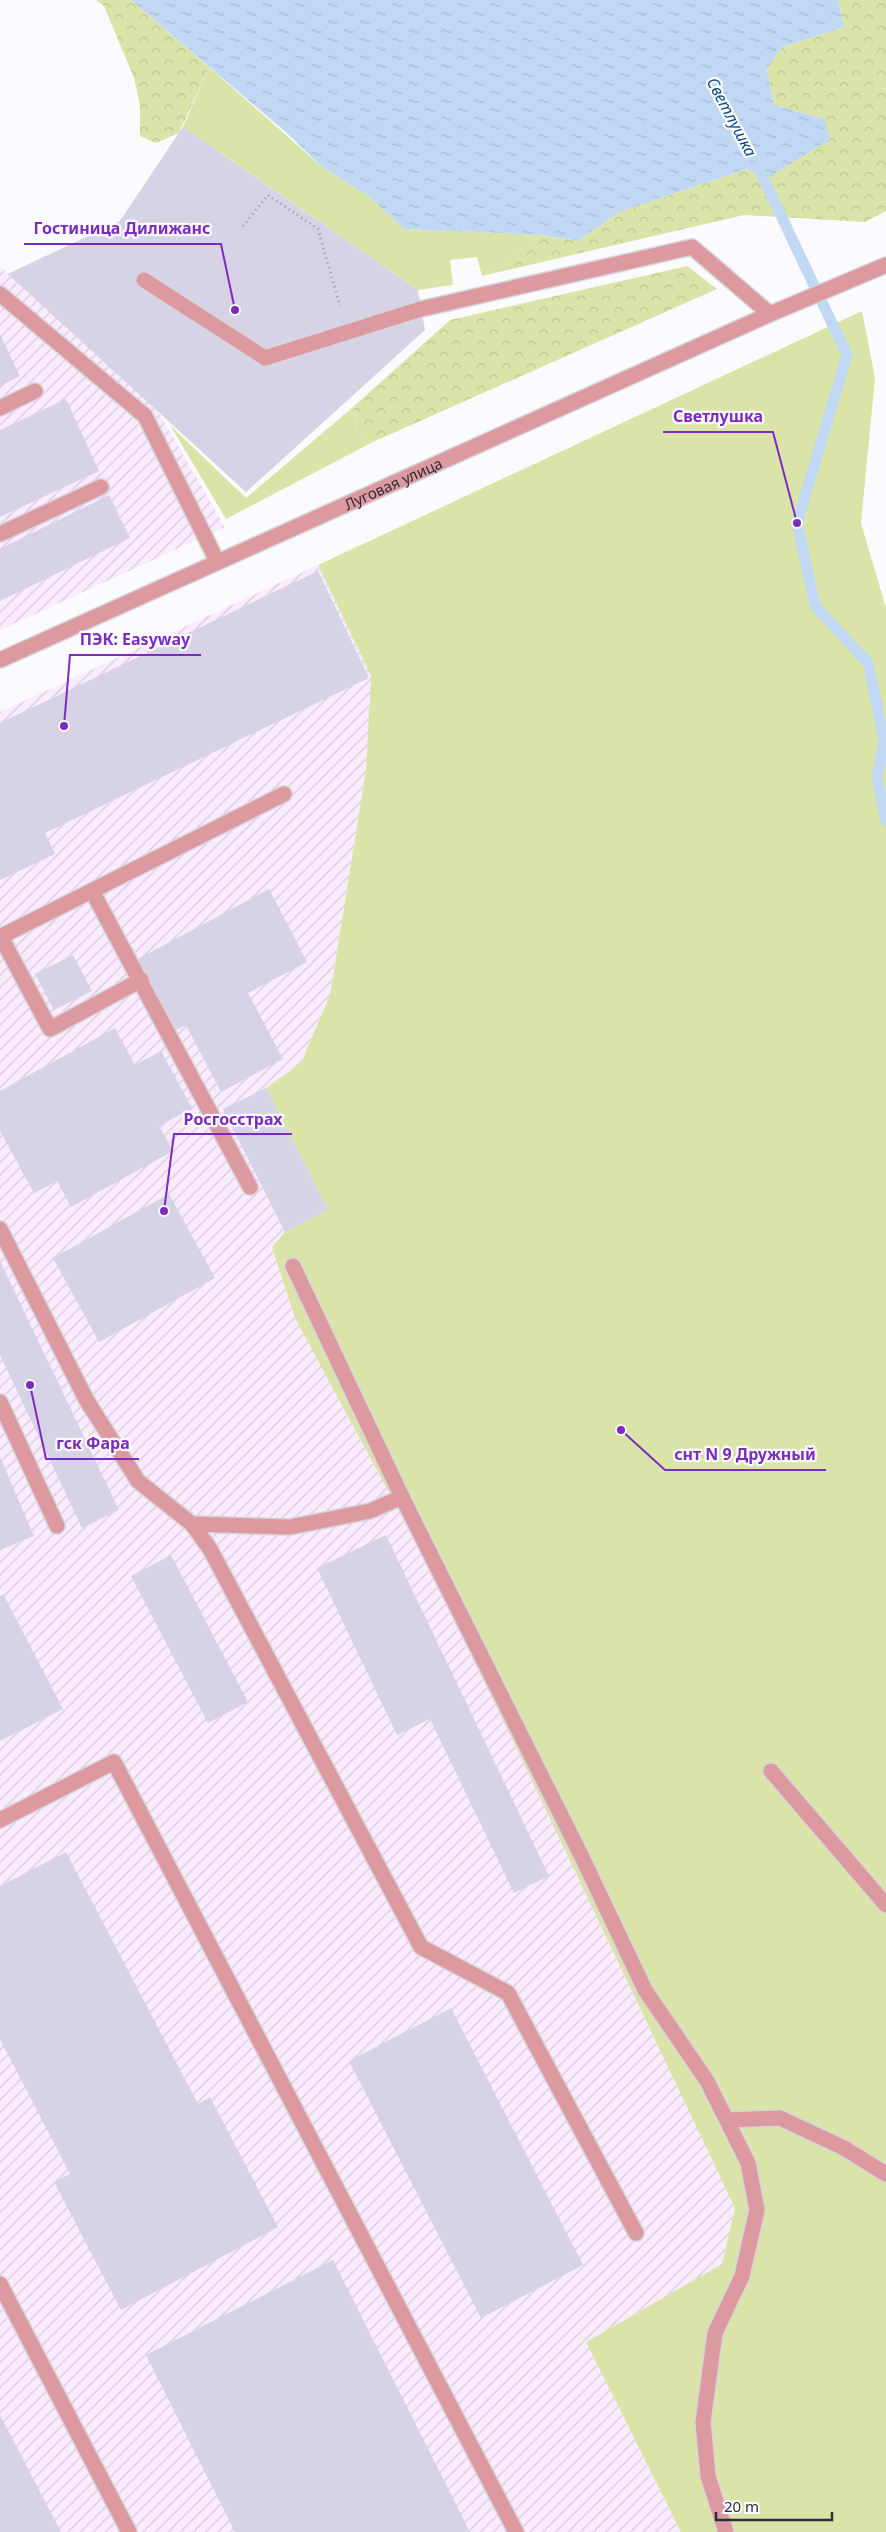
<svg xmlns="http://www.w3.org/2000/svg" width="886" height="2532" font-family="'Noto Sans',sans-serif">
<defs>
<pattern id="industrial-furrows" width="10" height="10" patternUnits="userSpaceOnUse" patternTransform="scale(1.25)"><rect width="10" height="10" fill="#faebfe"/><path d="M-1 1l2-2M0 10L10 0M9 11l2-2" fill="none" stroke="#d7cada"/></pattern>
<pattern id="forest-crowns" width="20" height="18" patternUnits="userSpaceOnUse" patternTransform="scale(1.25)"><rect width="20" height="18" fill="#dbe4a8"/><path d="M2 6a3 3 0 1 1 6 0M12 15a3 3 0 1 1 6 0" fill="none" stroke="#bcc491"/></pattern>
<pattern id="water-ripples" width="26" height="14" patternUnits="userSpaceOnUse" patternTransform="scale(1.25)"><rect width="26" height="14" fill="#c0d8f3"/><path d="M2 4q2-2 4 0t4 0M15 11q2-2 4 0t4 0" fill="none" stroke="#a5bad1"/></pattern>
</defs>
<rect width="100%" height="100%" fill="#fbfafe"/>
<!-- industrial -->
<path fill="url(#industrial-furrows)" d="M0,267L156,408L225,527L0,630Z
M318,565L371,676L366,770L330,995L301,1063L266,1088L328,1210L285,1232L272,1247L295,1318L416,1543L512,1739L735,2208L722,2264L586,2342L681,2532H0V712Z"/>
<!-- green -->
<path fill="#dbe4a8" d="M209,67L322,167L370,197L404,229L542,235L482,276L477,257L450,260L453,285L418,290L215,149L258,389L396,356L246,492L8,274L120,221L183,127Z
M862,311L875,378L861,523L886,608V2532H681L586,2342L722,2264L735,2208L512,1739L416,1543L295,1318L272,1247L285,1232L328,1210L266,1088L301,1063L330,995L366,770L371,676L318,565Z
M353,407L358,432L373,442L226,519L170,425L246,498Z"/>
<!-- forest -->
<path fill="url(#forest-crowns)" d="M96,0H131L209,67L179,133L156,143L140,136V105L134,78L104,6Z
M838,0H886V211L865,222L744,215L482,276L542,235L578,241L619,212L747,169L765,179L825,119L774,105L767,69L782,47L844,27Z
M687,266L717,289L373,442L358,432L353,407L450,320Z"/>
<!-- water -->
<path fill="url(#water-ripples)" d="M131,0H838L844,27L782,47L767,69L774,105L825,119L830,140L765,179L747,169L619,212L578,241L542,235L404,229L370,197L322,167L289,135Z"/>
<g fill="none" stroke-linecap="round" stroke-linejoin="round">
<!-- stream -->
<path stroke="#c0d8f3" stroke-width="11" d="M758,167L847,355L797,523L815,606L868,663L884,740L877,778L886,821"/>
</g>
<!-- building -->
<path fill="#d6d3e6" d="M183,127L418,290L425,330L246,492L8,274L120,221Z
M0,334L20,376L0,386Z
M66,399L99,471L0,517V430Z
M109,495L130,538L0,601V549Z
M318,571L369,678L45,833L55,854L0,880V723Z
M269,889L307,962L248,993L283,1059L221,1092L186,1025L174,1031L136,960Z
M73,955L92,991L54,1010L35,974Z
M115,1028L135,1065L161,1051L192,1108L159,1126L173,1151L71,1207L57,1181L34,1193L0,1131V1091Z
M266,1088L328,1210L285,1232L223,1109Z
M169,1194L215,1278L99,1342L53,1258Z
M0,1261L119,1510L82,1528L0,1355Z
M0,1457L34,1536L0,1550Z
M386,1535L549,1876L514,1893L430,1719L397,1735L317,1568Z
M171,1555L248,1702L208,1723L131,1576Z
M3,1594L63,1709L0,1741V1596Z
M66,1852L198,2104L210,2097L278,2227L121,2310L54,2182L70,2174L0,2039V1886Z
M451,2008L583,2265L481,2318L349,2061Z
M333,2260L470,2532H235L146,2355Z
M0,2415L61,2532H0Z"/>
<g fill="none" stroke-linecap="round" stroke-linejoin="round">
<!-- minor casing -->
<g stroke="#d6d5da" stroke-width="18">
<g id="minor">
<path d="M144,280L265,358L421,309L692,247L770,314"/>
<path d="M0,294L145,416L217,561"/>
<path d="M0,408L35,391"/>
<path d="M0,534L101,487"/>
<path id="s1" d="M0,660L770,314L886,265"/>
<path d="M92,891L250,1187"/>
<path d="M0,937L284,794"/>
<path d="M1,937L50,1029L141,980"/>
<path d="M0,1229L87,1401L138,1481L192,1524L210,1549L421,1947L508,1993L636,2233"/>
<path d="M293,1266L402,1497"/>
<path d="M0,1402L57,1526"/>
<path d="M192,1524L290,1527L370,1511L402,1497L581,1855L645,1990L707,2081L748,2163L757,2210L742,2276L715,2333L703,2422L708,2476L726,2532"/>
<path d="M771,1771L886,1905"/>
<path d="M0,1820L114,1762L516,2532"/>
<path d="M727,2120L780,2118L844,2148L886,2174"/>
<path d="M0,2284L129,2532"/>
</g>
</g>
<!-- path -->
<path stroke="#99989d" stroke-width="3" stroke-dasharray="1 4" stroke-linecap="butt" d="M243,226L268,195L318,229L340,306"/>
<!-- minor -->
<use href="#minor" stroke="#dc9aa0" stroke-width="15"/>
</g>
<g text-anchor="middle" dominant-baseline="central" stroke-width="4.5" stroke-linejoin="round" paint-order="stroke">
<!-- street labels -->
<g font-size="15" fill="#2e2d34" stroke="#fbfafe">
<text stroke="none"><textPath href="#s1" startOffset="431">Луговая улица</textPath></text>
</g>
<!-- water labels -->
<g font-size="16" font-style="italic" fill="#0a4b87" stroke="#fbfafe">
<text transform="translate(732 117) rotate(62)">Светлушка</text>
</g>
</g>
<!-- callouts -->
<path fill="none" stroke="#7b2cbf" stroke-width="2" d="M235 310L221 244H24M797 523L773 432H663M64 726L70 655H201M164 1211L174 1134H292M30 1385L46 1459H139M621 1430L665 1470H826"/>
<g fill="#7b2cbf" stroke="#fbfafe" stroke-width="2">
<circle cx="235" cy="310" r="5"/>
<circle cx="797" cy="523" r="5"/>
<circle cx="64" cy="726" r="5"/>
<circle cx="164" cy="1211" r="5"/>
<circle cx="30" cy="1385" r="5"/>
<circle cx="621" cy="1430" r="5"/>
</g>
<g font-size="16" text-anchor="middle" font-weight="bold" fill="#7b2cbf" stroke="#fbfafe" stroke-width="4.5" stroke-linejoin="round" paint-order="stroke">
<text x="122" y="234">Гостиница Дилижанс</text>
<text x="718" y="422">Светлушка</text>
<text x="135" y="645">ПЭК: Easyway</text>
<text x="233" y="1125">Росгосстрах</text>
<text x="93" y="1449">гск Фара</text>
<text x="745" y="1460">снт N 9 Дружный</text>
</g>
<!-- scale -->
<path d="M716 2512v8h116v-8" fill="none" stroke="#2e2d34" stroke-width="2.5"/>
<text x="724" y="2512" font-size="15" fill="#2e2d34" stroke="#fbfafe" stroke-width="4" paint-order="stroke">20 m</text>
</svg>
